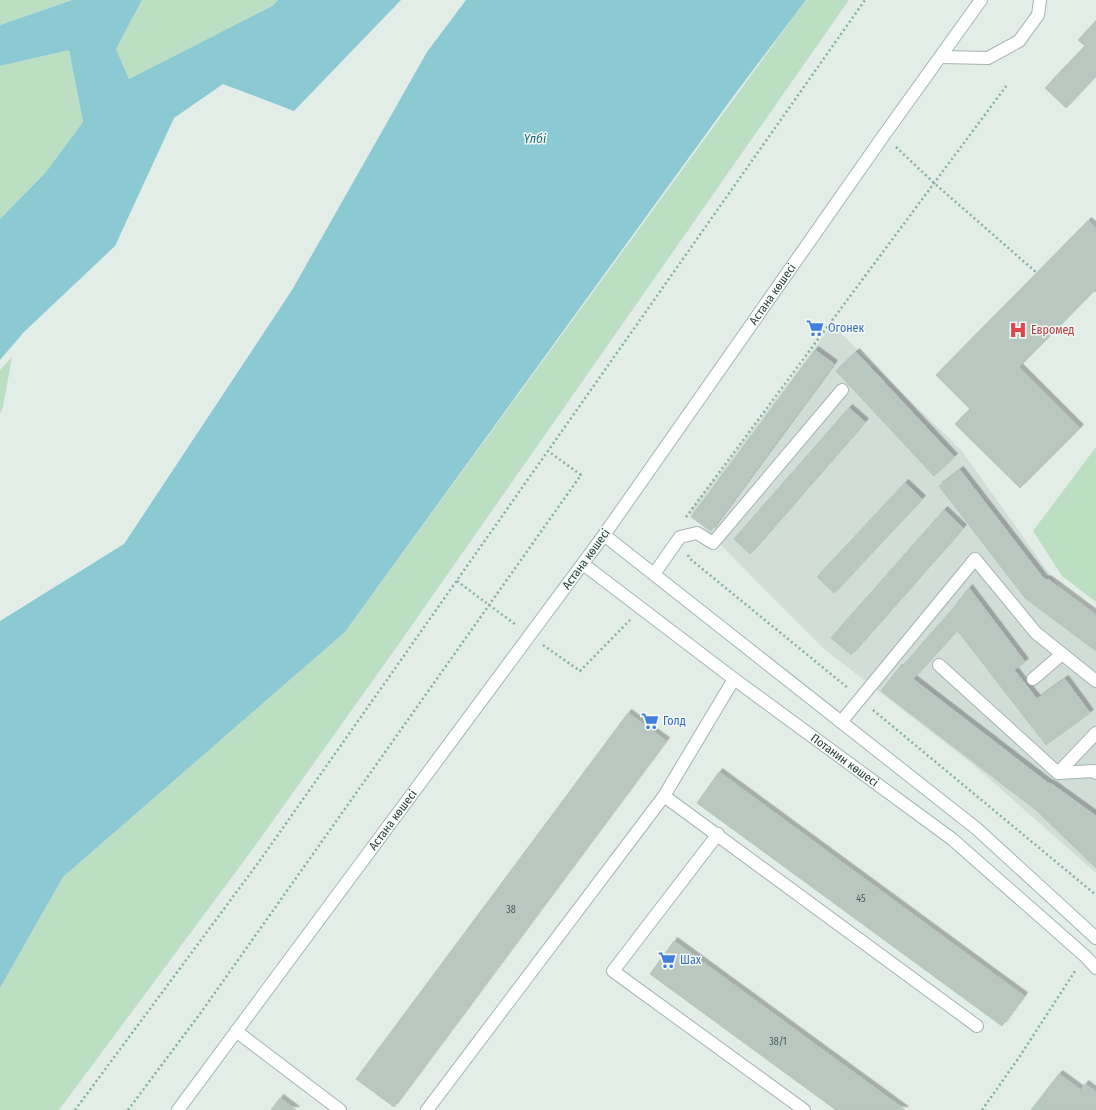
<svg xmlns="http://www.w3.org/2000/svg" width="1096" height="1110" font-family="'Fira Sans Condensed',sans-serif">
<defs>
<filter id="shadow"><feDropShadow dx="3.5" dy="-3.5" stdDeviation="0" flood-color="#0004"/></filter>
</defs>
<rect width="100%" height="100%" fill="#e3ede8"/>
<!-- built -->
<path fill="#d1ddd7" d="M832,325L961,450L1061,590L1096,614V873L970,762L824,649L689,513Z"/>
<!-- green -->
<path fill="#bcdec3" d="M0,0H72L0,25Z
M142,0H278L272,6L129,79L116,49Z
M806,0H849L403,638L255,846L59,1110H0V988L63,877L345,632Z
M69,50L83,122L46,172L0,219V66Z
M12,357L3,407L0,414V370Z
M1096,447V602L1062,576L1033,531Z"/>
<!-- water -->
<path fill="#8bcad2" d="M72,0H142L116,49L129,79L272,6L278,0H401L294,111L223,84L174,118L115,246L24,332L0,360V219L46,172L83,122L69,50L0,66V25Z
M466,0H806L735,94L345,632L63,877L0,988V621L124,544L292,290L427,52Z"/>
<!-- building -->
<path fill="#b8c8c1" stroke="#b5c6bf" filter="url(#shadow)" d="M1096,21V76L1066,108L1045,88L1085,46L1078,40Z
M1088,221L1096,228V292L1094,291L1019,367L1080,428L1020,488L955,424L970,409L936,375Z
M815,350L834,364L711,531L691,517Z
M856,352L954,457L934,476L836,371Z
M849,408L865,422L750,554L734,539Z
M960,470L1044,579L1049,580L1096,615V651L1025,598L939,486Z
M905,483L922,499L834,593L817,577Z
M944,510L963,528L851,655L831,638Z
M969,588L1025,662L1014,670L1037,699L1065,679L1090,713L1046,745L957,630L913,679L1048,783L1053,785L1096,816V868L1036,810L881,691L899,668L900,669L950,612Z
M628,713L666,741L394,1107L356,1079Z
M719,772L1024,996L1002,1026L697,803Z
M674,941L905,1110H836L650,974Z
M1059,1074L1081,1090L1085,1084L1096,1092V1110H1031Z
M280,1098L296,1110H271Z"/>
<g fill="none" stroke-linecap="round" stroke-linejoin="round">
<!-- service casing -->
<g stroke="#a5b5af" stroke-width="14">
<path id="service" d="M940,57L988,58L1019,41L1038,15L1040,0
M654,574L680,537L697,533L713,543L842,390
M939,665L1058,773L1096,733
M734,679L664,796L977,1026
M1033,679L1062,654
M841,722L975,559L1036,633L1096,681
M1058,773L1094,771L1096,773
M718,834L613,971L804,1110
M236,1031L340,1110
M427,1110L664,796"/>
</g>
<!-- minor casing -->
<g stroke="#a5b5af" stroke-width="14">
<g id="minor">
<path id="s1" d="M604,535L884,135L981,0"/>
</g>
</g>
<!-- secondary casing -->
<g stroke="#a1b8af" stroke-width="14">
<g id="secondary">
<path id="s2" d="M583,564L734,679L952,839L1085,956L1096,968"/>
<path id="s3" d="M178,1110L604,535L977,829L1096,938"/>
</g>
</g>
<!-- path -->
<path stroke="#83b0a0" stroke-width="2.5" stroke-dasharray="2 3" stroke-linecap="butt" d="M896,147L934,183L1037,273
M686,517L1007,85
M688,555L689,558L848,688
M457,581L516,625
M543,645L580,671L630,620
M873,710L1096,895
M75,1110L261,859L865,0
M128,1110L202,1011L581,475L548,451
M982,1110L1020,1056L1075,971"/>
<!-- service -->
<use href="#service" stroke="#fff" stroke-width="12"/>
<!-- minor -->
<use href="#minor" stroke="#fff" stroke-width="12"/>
<!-- secondary -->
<use href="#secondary" stroke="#fff" stroke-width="12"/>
</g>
<!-- icons -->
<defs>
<g id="supermarket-bare" transform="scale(1.38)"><path d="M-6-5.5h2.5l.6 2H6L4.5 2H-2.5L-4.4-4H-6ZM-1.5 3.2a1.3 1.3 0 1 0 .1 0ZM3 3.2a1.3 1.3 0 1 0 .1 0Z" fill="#3f7fe0" stroke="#f3f9f6" stroke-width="2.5" paint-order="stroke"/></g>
<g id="hospital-bare" transform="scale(1.38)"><path d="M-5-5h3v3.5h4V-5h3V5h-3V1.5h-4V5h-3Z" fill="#e0444e" stroke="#f3f9f6" stroke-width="2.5" paint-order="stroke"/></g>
</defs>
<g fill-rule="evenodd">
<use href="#supermarket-bare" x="815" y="328"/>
<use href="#hospital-bare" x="1018" y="330"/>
<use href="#supermarket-bare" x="650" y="721"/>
<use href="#supermarket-bare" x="667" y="960"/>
</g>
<g text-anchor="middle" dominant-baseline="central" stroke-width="3" stroke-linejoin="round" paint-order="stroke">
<!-- number labels -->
<g font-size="10" fill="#486059">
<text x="861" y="899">45</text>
<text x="511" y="910">38</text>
<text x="778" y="1042">38/1</text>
</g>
<!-- street labels -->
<g font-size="12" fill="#223e36" stroke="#f3f9f6">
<text stroke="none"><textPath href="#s1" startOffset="294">Астана көшесі</textPath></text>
<text transform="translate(586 559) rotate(-54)">Астана көшесі</text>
<text stroke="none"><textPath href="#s2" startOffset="327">Потанин көшесі</textPath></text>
<text stroke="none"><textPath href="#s3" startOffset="361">Астана көшесі</textPath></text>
</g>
<!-- shop labels -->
<g font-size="12" fill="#366cbe" stroke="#f3f9f6" text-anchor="start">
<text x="828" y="328">Огонек</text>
<text x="663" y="721">Голд</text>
<text x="680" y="960">Шах</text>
</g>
<!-- health labels -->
<g font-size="12" fill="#be3a42" stroke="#f3f9f6" text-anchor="start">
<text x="1031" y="330">Евромед</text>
</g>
<!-- water labels -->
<g font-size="13" font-style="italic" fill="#1c6e7a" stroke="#f3f9f6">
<text x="535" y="138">Үлбі</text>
</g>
</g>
</svg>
